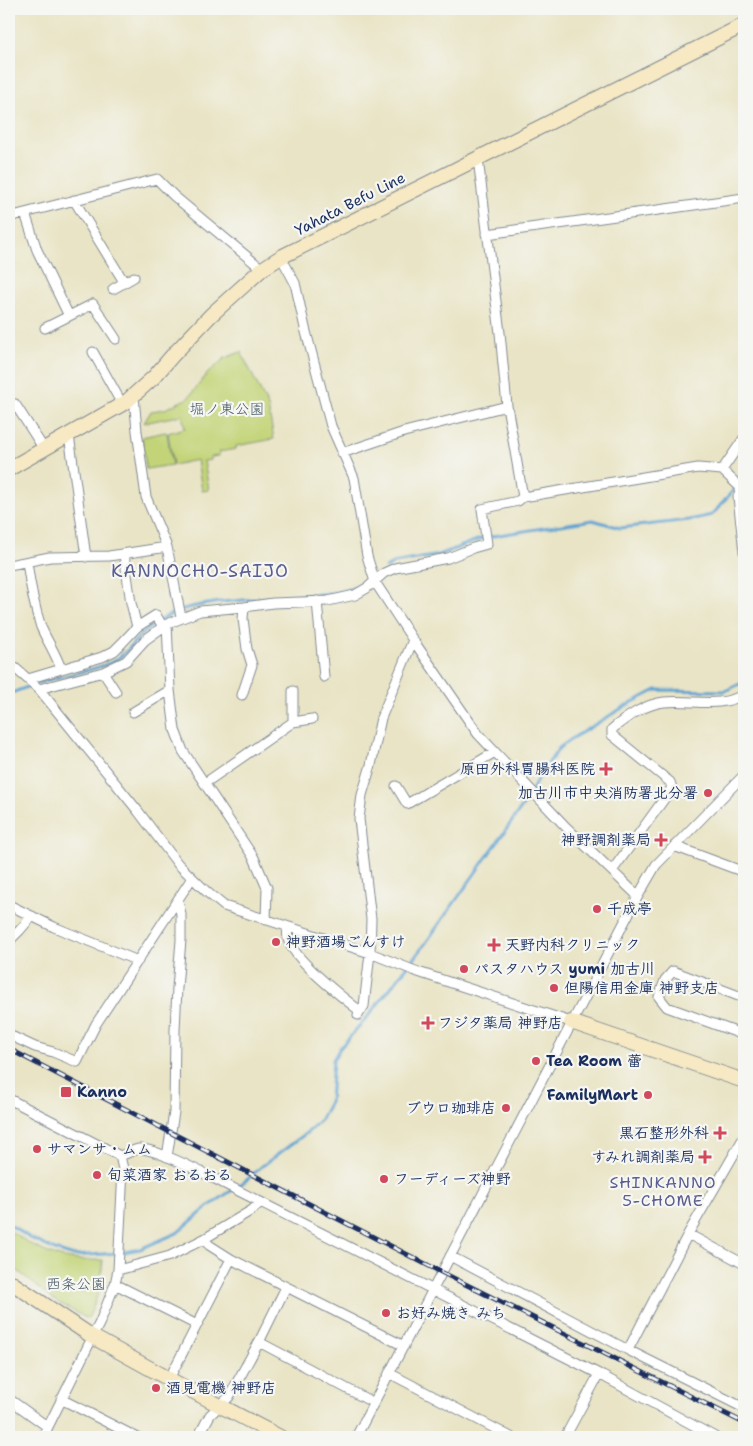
<svg xmlns="http://www.w3.org/2000/svg" width="753" height="1446" font-family="'Shantell Sans','Klee One',sans-serif">
<rect width="100%" height="100%" fill="#f6f6f2"/>
<filter id="ink" filterUnits="userSpaceOnUse"><feTurbulence type="fractalNoise" baseFrequency=".02" numOctaves="2"/><feDisplacementMap in="SourceGraphic" scale="10" xChannelSelector="R" yChannelSelector="G"/><feConvolveMatrix kernelMatrix="1 2 1 2 8 2 1 2 1" color-interpolation-filters="sRGB"/></filter>
<filter id="wash" filterUnits="userSpaceOnUse"><feTurbulence type="fractalNoise" baseFrequency=".0096" numOctaves="4" result="noise"/><feDisplacementMap in="SourceGraphic" scale="20" xChannelSelector="R" yChannelSelector="G"/><feGaussianBlur stdDeviation="1.12" result="paint"/><feColorMatrix in="noise" values="0 0 0 0 0 0 0 0 0 0 0 0 0 0 0 0 0 1.4 0 .05"/><feComposite in="paint" operator="in"/></filter>
<g filter="url(#wash)">
<rect width="100%" height="100%" fill="#e9e4c5"/>
<!-- green -->
<path fill="#c2d477" stroke="#6e826a" d="M241,352L268,406L274,439L236,446V449L219,452V456L211,457V460L204,461L209,490L202,491L197,460L173,465L168,433L185,428L182,415L144,423L151,411L165,409L188,398L208,373L225,358Z
M165,432L167,433L172,465L146,469L142,437Z
M9,1230C28,1243 47,1256 70,1259C81,1261 92,1260 103,1260L100,1289L88,1319L55,1301L9,1264Z"/>
<g fill="none" stroke-linecap="round" stroke-linejoin="round">
<!-- stream -->
<path stroke="#5ca2d2" stroke-width="3" d="M386,568L394,563L439,555L480,539L499,535L593,520L620,528L689,520L712,515L744,478
M9,694C22,689 35,684 48,680C70,674 93,671 114,661C124,656 129,648 136,640C147,628 170,612 187,608C226,599 268,599 308,595C335,592 348,595 372,577
M9,1224L30,1238L55,1250L74,1256L119,1253L140,1249L177,1233L208,1207L248,1179L261,1167L309,1131L321,1119L330,1102L333,1060L340,1048L369,1015L422,948L413,961L527,800L537,780L559,748L576,736L629,704L656,690L725,691L744,682"/>
</g>
</g>
<g filter="url(#ink)">
<g fill="none" stroke-linecap="round" stroke-linejoin="round">
<!-- street casing -->
<g stroke="#828a92" stroke-width="11">
<path id="street" d="M74,200L124,282
M25,213L37,250L69,316
M9,217L157,179L174,196L262,269
M487,234L744,198
M281,257L295,283L305,328L331,426L354,478L367,556L375,582L413,640L478,734L566,827L638,896
M113,289L134,277
M45,328L93,304L116,339
M93,352L122,404
M134,396L137,431L146,497L167,547L181,617
M15,404L44,449
M507,406L523,497
M69,435L86,557
M342,453L404,432L507,406L500,333L478,159
M722,470L744,438
M124,554L131,603L137,627
M27,562C30,584 34,606 41,627C47,641 56,654 61,669
M9,565L50,557L109,556L167,547
M317,601L324,677
M167,624L170,690L175,730L183,751L254,858L267,888L266,920
M9,665L15,668L39,689L138,811L178,864L208,893L224,906L370,953L418,972L571,1022
M103,672L116,692
M28,679L102,657L114,651L122,643L137,627L156,615L163,627
M39,689L103,672L126,661L145,640L167,624L200,611L244,607L273,603L328,601L355,595L367,588L384,573L395,568L448,558L473,548L487,544L482,509L518,501L523,497L698,468L722,470L741,488L738,497L744,552
M242,695L252,665L247,649L243,619L244,607
M133,712L170,690
M293,722L312,719
M205,783L293,722V691
M396,786L407,804L495,752
M674,846L744,872
M612,871L672,788L670,782L612,735V729C627,717 645,704 664,702C691,699 721,709 744,694
M9,905L54,927L138,961
M287,927C288,931 287,935 288,939C294,960 342,997 360,1011
M9,941L20,930L32,916
M744,998L673,971L665,980L659,997L667,1007L744,1035
M358,1015L364,1006L370,953L371,919L359,819L362,795L371,765L381,718L413,640
M9,1035L35,1047L53,1052L77,1062L96,1024L192,878
M9,1099L120,1156L123,1169L118,1270L115,1284L100,1322L43,1437
M120,1156C126,1154 133,1150 139,1149C154,1147 207,1175 223,1183L599,1374L715,1437
M167,1157L174,1112L175,1030L177,988L181,940V914L178,901
M688,1234L744,1264
M204,1239L209,1245L231,1259L404,1346
M450,1256L628,1350L744,1408
M118,1270L170,1256L204,1239L252,1210L261,1202
M115,1284L197,1325
M259,1342L374,1403
M628,1350L688,1234L744,1137
M389,1373L511,1437
M169,1379L231,1259
M9,1399L48,1427
M61,1399L136,1437
M198,1437L210,1415L229,1397L259,1342L286,1287
M356,1437L638,896L656,865L744,775
M565,1437L599,1374"/>
</g>
<!-- secondary casing -->
<g stroke="#828a92" stroke-width="16">
<path id="secondary" d="M9,469L126,402L154,377L172,356L211,315L262,269L281,257L744,25
M571,1022L744,1081
M9,1281L93,1337L169,1379L280,1437"/>
</g>
<!-- street -->
<use href="#street" stroke="#fff" stroke-width="9"/>
<!-- secondary -->
<use href="#secondary" stroke="#f6e9c3" stroke-width="14"/>
<!-- rail casing -->
<g stroke="#1b2f5e" stroke-width="5">
<path id="rail" d="M9,1049L441,1272L744,1423"/>
</g>
<!-- rail -->
<use href="#rail" stroke="#f6f6f2" stroke-width="3" stroke-dasharray="9" stroke-linecap="butt"/>
</g>
</g>
<!-- markers -->
<g fill="#d1495b" stroke="#f6f6f2" stroke-width="2">
<path d="M603.5 761.5h5v5h5v5h-5v5h-5v-5h-5v-5h5z"/>
<circle cx="708" cy="793" r="5"/>
<path d="M658.5 832.5h5v5h5v5h-5v5h-5v-5h-5v-5h5z"/>
<circle cx="597" cy="909" r="5"/>
<circle cx="276" cy="942" r="5"/>
<path d="M491.5 937.5h5v5h5v5h-5v5h-5v-5h-5v-5h5z"/>
<circle cx="464" cy="969" r="5"/>
<circle cx="554" cy="988" r="5"/>
<path d="M425.5 1015.5h5v5h5v5h-5v5h-5v-5h-5v-5h5z"/>
<circle cx="536" cy="1061" r="5"/>
<rect x="60" y="1086" width="12" height="12" rx="2.5"/>
<circle cx="648" cy="1095" r="5"/>
<circle cx="506" cy="1108" r="5"/>
<path d="M717.5 1125.5h5v5h5v5h-5v5h-5v-5h-5v-5h5z"/>
<circle cx="37" cy="1149" r="5"/>
<path d="M702.5 1149.5h5v5h5v5h-5v5h-5v-5h-5v-5h5z"/>
<circle cx="97" cy="1175" r="5"/>
<circle cx="384" cy="1179" r="5"/>
<circle cx="386" cy="1313" r="5"/>
<circle cx="156" cy="1388" r="5"/>
</g>
<g text-anchor="middle" dominant-baseline="central" stroke-width="4.5" stroke-linejoin="round" paint-order="stroke">
<!-- street labels -->
<g font-size="15" fill="#1b2f5e" stroke="#f6f6f2">
<text transform="translate(350 204) rotate(-27)">Yahata Befu Line</text>
</g>
<!-- park labels -->
<g font-size="15" fill="#455864" stroke="#f6f6f2">
<text x="227" y="409">堀ノ東公園</text>
<text x="76" y="1284">西条公園</text>
</g>
<!-- poi labels -->
<g font-size="15" font-weight="bold" fill="#1b2f5e" stroke="#f6f6f2" text-anchor="start">
<text x="595" y="769" text-anchor="end">原田外科胃腸科医院</text>
<text x="698" y="793" text-anchor="end">加古川市中央消防署北分署</text>
<text x="651" y="840" text-anchor="end">神野調剤薬局</text>
<text x="607" y="909">千成亭</text>
<text x="286" y="942">神野酒場ごんすけ</text>
<text x="505" y="945">天野内科クリニック</text>
<text x="474" y="969">パスタハウス yumi 加古川</text>
<text x="564" y="988">但陽信用金庫 神野支店</text>
<text x="438" y="1023">フジタ薬局 神野店</text>
<text x="546" y="1061">Tea Room 蕾</text>
<text x="77" y="1092">Kanno</text>
<text x="638" y="1095" text-anchor="end">FamilyMart</text>
<text x="496" y="1108" text-anchor="end">ブウロ珈琲店</text>
<text x="709" y="1133" text-anchor="end">黒石整形外科</text>
<text x="47" y="1149">サマンサ・ムム</text>
<text x="695" y="1157" text-anchor="end">すみれ調剤薬局</text>
<text x="107" y="1175">旬菜酒家 おるおる</text>
<text x="394" y="1179">フーディーズ神野</text>
<text x="396" y="1313">お好み焼き みち</text>
<text x="166" y="1388">酒見電機 神野店</text>
</g>
<!-- neighbourhood labels -->
<g font-size="16" letter-spacing="1" fill="#5b5f90" stroke="#f6f6f2">
<text x="663" y="1182">SHINKANNO<tspan x="663" dy="18">5-CHOME</tspan></text>
</g>
<!-- quarter labels -->
<g font-size="18" letter-spacing="1" fill="#5b5f90" stroke="#f6f6f2">
<text x="200" y="571">KANNOCHO-SAIJO</text>
</g>
</g>
<!-- margin -->
<rect width="753" height="1446" fill="none" stroke="#f6f6f2" stroke-width="30"/>
</svg>
